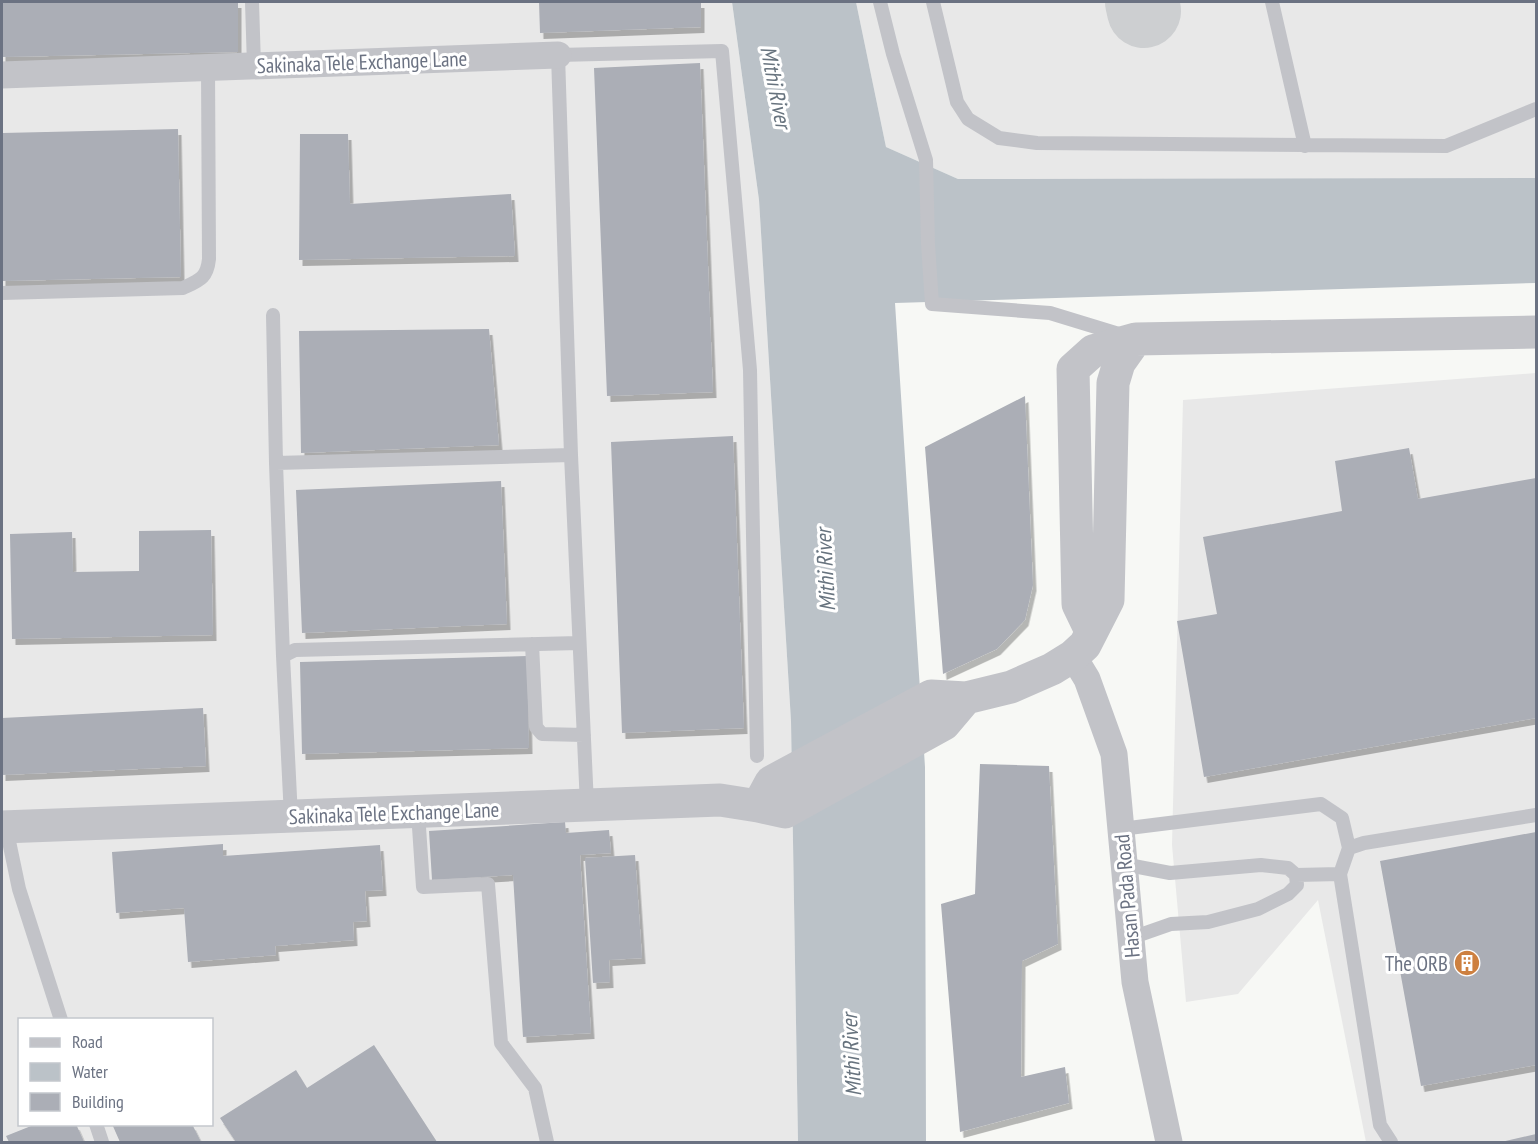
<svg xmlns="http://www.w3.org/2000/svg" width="1538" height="1144" font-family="'PT Sans Narrow',sans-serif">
<defs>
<filter id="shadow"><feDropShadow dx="3.5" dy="6" stdDeviation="0" flood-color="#0004"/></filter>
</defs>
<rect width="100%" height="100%" fill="#f7f8f5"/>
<!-- built -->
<path fill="#e8e8e8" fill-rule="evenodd" d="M2,2H732L759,200L791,721L798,1142H2ZM20,1020H212V1124H20Z
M856,2H1536V179H958L886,147Z
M1536,373V1142H1366L1318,900L1238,994L1186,1002L1172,845L1183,400Z"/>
<!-- water -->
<path fill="#bbc2c8" d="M732,2H856L886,147L958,179L1536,178V283L895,303L925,767L926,1142H798L791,721L759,200Z"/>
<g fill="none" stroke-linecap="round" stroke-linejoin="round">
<!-- taxiway -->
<path stroke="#cdcfd1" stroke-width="74" d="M1142,2L1144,11"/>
</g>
<!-- building -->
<path fill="#abaeb6" filter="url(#shadow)" d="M2,2H238V52L2,57Z
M539,2H701V27L540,33Z
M700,63L713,392L607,396L594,68Z
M178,129L181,277L2,281V133Z
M300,134H348L350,204L511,194L515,256L299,260Z
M489,329L499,445L301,453L299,331Z
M1025,396L1033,585L1025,620L997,649L943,674L925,447Z
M733,436L744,728L622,733L611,442Z
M1409,448L1418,499L1536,478V718L1204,777L1177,621L1217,614L1203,537L1342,511L1335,461Z
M501,481L507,624L302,633L296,490Z
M211,530L213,635L12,639L10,534L72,532L73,572L139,571V531Z
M527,656L529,748L302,754L300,662Z
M203,708L206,766L2,775V718Z
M980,764L1049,766L1058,944L1022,961L1021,1077L1065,1067L1069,1103L960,1132L941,904L975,894Z
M565,822L566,833L609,830L611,853L580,855L591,1033L523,1037L513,875L432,880L429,831Z
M1536,832V1065L1421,1086L1380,861Z
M223,844V856L380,845L383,890L365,891L367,921L353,922L354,940L275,946L276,955L188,962L184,908L116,913L112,852Z
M635,855L642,958L609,960L610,982L593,983L585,858Z
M374,1045L437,1142H236L220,1118L296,1070L307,1088Z
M36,1124H76L84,1142H9L6,1136Z
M112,1124H192L201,1142H120Z
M1536,1134V1142H1501Z"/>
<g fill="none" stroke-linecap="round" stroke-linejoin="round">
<!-- service -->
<path stroke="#c2c3c8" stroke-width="14" d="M252,2L254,66
M880,2L893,54L926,160L928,244L932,304L1050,313L1122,335
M933,2L957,102L968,119L999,138L1037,143L1446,146L1536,109
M1272,2L1305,146
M2,293L183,288C200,280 207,278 209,259L208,68
M273,315L276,463L283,656
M276,463L571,455
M532,644L536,727L542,734L584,735
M587,805L571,455L558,55L722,51L750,370L757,756
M418,812L423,887L488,884L501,1043L535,1088L547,1142
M291,817L283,656L295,650L579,643
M6,827L19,889L61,1020
M1121,829L1321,804L1342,818L1349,848
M1123,864L1170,873L1261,865L1288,868L1296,875L1297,885L1288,894L1258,909L1208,922L1171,924L1131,938
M1296,875L1340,874
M96,1124L102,1142
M1391,1142L1380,1125L1340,874L1349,848L1364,843L1536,815"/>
<!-- minor -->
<path stroke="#c2c3c8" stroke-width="27" d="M2,75L558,55
M1073,656L1087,679L1114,754L1135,982L1169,1142"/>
<!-- tertiary -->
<path stroke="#c2c3c8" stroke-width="33" d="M1091,631L1078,604L1073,369L1093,351L1136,339L1536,332
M758,806L771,782L931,696L966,698L1011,687L1052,669L1073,656L1085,645L1108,600L1113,383L1119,363L1136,339
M2,827L720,800L758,806L785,812L944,724L966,698"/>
</g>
<!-- icons -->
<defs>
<g id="building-disc" transform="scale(1.35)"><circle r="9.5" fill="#cd8040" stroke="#fff"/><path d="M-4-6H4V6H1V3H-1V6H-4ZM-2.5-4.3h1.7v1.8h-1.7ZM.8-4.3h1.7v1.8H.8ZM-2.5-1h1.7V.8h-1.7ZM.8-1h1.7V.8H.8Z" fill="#fff"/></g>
</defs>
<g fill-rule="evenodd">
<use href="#building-disc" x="1467" y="963"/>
</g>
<g text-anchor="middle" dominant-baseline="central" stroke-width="6" stroke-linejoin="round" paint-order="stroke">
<!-- street labels -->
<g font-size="21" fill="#6b7282" stroke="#fff">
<text transform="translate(362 62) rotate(-2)">Sakinaka Tele Exchange Lane</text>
<text transform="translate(394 813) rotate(-2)">Sakinaka Tele Exchange Lane</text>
<text transform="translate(1127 896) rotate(-95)">Hasan Pada Road</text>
</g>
<!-- poi labels -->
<g font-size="21" fill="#6b7282" stroke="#fff" text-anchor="end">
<text x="1448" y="963">The ORB</text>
</g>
<!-- water labels -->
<g font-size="22" font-style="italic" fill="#67737e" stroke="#fff">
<text transform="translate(776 87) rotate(79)">Mithi River</text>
<text transform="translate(825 570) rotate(-93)">Mithi River</text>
<text transform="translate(851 1055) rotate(-93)">Mithi River</text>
</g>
</g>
<!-- border -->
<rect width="1538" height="1144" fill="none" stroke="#6b7282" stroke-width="6"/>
<!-- legend -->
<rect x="18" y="1018" width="195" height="108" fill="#ffffff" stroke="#c4c7cd" stroke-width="1.5"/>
<rect x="30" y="1038" width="30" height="9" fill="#c2c3c8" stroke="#c4c7cd" stroke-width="1.5"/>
<text x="72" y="1048" font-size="18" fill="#6b7282">Road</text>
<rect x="30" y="1063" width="30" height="18" fill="#bbc2c8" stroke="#c4c7cd" stroke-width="1.5"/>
<text x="72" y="1078" font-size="18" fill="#6b7282">Water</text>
<rect x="30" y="1093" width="30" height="18" fill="#abaeb6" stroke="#c4c7cd" stroke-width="1.5"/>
<text x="72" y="1108" font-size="18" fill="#6b7282">Building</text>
</svg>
